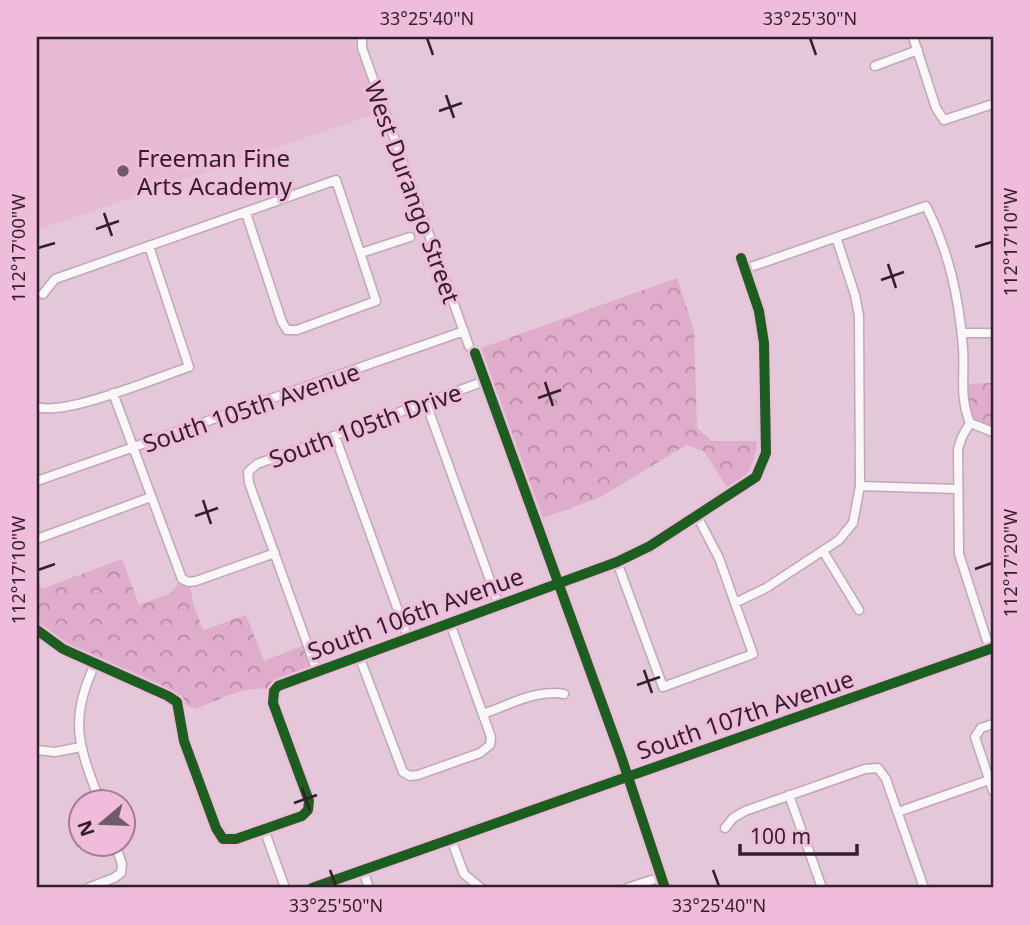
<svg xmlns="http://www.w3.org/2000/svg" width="1030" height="925" font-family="'Noto Sans',sans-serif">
<defs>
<pattern id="park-crowns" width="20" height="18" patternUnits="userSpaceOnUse" patternTransform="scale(1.75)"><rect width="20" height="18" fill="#dfaccb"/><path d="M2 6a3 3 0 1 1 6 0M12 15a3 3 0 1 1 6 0" fill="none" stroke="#b58ba5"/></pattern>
</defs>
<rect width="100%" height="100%" fill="#e4c8d9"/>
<!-- built -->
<path fill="#e6b9d4" d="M37,37H353L380,112L37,230Z"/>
<!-- park -->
<path fill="url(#park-crowns)" d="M677,278L694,330L697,428L712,441H757C756,463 748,478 728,489L704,451L686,445L601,497L543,518L481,348Z
M993,383V432L970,423L962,384Z
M122,559L139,605L171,593L182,579L189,582L194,606L203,630L246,615L264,661L307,644L317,671L274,691C249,682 219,700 195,709L63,649L37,630V576L42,589Z"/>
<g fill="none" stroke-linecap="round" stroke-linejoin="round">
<!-- minor casing -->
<g stroke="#bea8b5" stroke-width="11">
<path id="minor" d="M362,37V48L469,346
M913,37L936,108L944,120L993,104
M875,66L918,50
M361,253L410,237
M745,269L926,206C949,252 959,297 963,348C965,375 959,396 970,423
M43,294L55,279L336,180L376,301L297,330H287L282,322L246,213
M962,333H993
M475,353L621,756L665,888
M113,393L182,579L189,582L196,581L275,553
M426,403L499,605
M37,407C66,416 156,378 189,367L149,246
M970,423L962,437L958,449L959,554L990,650
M970,423L993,432
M335,436L408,638
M37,481L464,331
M860,486L957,489
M37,539L151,497
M823,551L859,610
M617,562L663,687L753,654L719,558L697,516
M735,603L766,588L839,540L853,523L860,486L859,316L855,295L836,237
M37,630L63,649L168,696L177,702L184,741L216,828L223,839H236L302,816L308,810L309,801L273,703L274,691L278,686L617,562L650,546L756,477L766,453L764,343L759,311L741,258
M359,656L403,772L410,776L418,775L480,753L490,745L491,737L450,623
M95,664C68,721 79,746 100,802
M317,671L249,483L248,472L257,464L485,381
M483,714C509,705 536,689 564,694
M993,724L981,728L975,737L993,791
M37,750L55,752L81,747
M789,795L822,888
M898,812L989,780
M725,828L733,818L745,811L865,769L878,768L886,779L924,888
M264,829L285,888
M451,839L464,874L481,888
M363,870L369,888
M88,888L114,878L121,873L122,864L115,844
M627,888L661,877"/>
</g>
<!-- major casing -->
<g stroke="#bdaeb7" stroke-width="14">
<path id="major" d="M312,888L993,648"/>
</g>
<!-- minor -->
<use href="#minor" stroke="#fbf7f9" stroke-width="8"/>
<!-- major -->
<use href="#major" stroke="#ded8d0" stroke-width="10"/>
<!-- cycleway casing -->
<g stroke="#f0bcdb" stroke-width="15">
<path id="cycleway" d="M475,353L621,756L665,888
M37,630L63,649L168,696L177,702L184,741L216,828L223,839H236L302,816L308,810L309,801L273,703L274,691L278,686L617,562L650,546L756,477L766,453L764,343L759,311L741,258
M312,888L993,648"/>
</g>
<!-- cycleway -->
<use href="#cycleway" stroke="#1b5e20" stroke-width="10"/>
</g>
<!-- ticks -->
<path fill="none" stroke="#321f2b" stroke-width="2.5" d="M427,38L433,55M810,38L816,55M446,95L454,118M439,111L462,103M104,213L112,236M96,229L119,221M975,247L992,242M38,248L55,243M888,264L896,288M881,280L904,272M545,382L553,406M538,398L561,390M203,500L211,524M195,516L218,508M975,569L992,563M38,570L55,564M644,670L652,693M637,685L660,677M302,788L310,811M294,803L317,795M330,870L336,886M713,870L719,886"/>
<!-- markers -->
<circle fill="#705a68" stroke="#f0bcdb" stroke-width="2.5" cx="123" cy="171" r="7"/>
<g text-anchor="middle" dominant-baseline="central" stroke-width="6" stroke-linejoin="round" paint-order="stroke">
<!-- poi labels -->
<g font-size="24" fill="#321f2b" stroke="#f0bcdb" text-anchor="start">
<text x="137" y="157">Freeman Fine<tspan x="137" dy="28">Arts Academy</tspan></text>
</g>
<!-- street labels -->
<g font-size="24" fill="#321f2b" stroke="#f0bcdb">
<text transform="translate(413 192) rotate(70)">West Durango Street</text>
<text transform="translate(251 407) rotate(-19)">South 105th Avenue</text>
<text transform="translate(365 425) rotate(-20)">South 105th Drive</text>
<text transform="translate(415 613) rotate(-20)">South 106th Avenue</text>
<text transform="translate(745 714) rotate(-19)">South 107th Avenue</text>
</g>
</g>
<!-- border -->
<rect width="1030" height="925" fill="none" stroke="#f0bcdb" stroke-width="77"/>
<!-- north arrow -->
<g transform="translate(102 823) rotate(251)"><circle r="33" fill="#f0bcdb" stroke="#a47d95" stroke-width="2"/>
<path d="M0-5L12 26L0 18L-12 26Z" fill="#705a68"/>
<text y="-10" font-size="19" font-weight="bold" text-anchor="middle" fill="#321f2b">N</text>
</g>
<!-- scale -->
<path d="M740 844v10h117v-10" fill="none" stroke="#321f2b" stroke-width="3.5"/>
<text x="750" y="844" font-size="21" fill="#321f2b" stroke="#f0bcdb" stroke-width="5" paint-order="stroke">100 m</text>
<rect x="38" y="38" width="954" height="848" fill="none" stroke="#321f2b" stroke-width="2.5"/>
<g font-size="18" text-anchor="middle" fill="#321f2b">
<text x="427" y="25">33°25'40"N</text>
<text x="810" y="25">33°25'30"N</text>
<text transform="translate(1011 242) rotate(-90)" y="6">112°17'10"W</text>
<text transform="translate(19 248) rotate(-90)" y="6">112°17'00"W</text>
<text transform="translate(1011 563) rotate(-90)" y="6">112°17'20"W</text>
<text transform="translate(19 570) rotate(-90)" y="6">112°17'10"W</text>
<text x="336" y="912">33°25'50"N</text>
<text x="719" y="912">33°25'40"N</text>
</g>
</svg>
